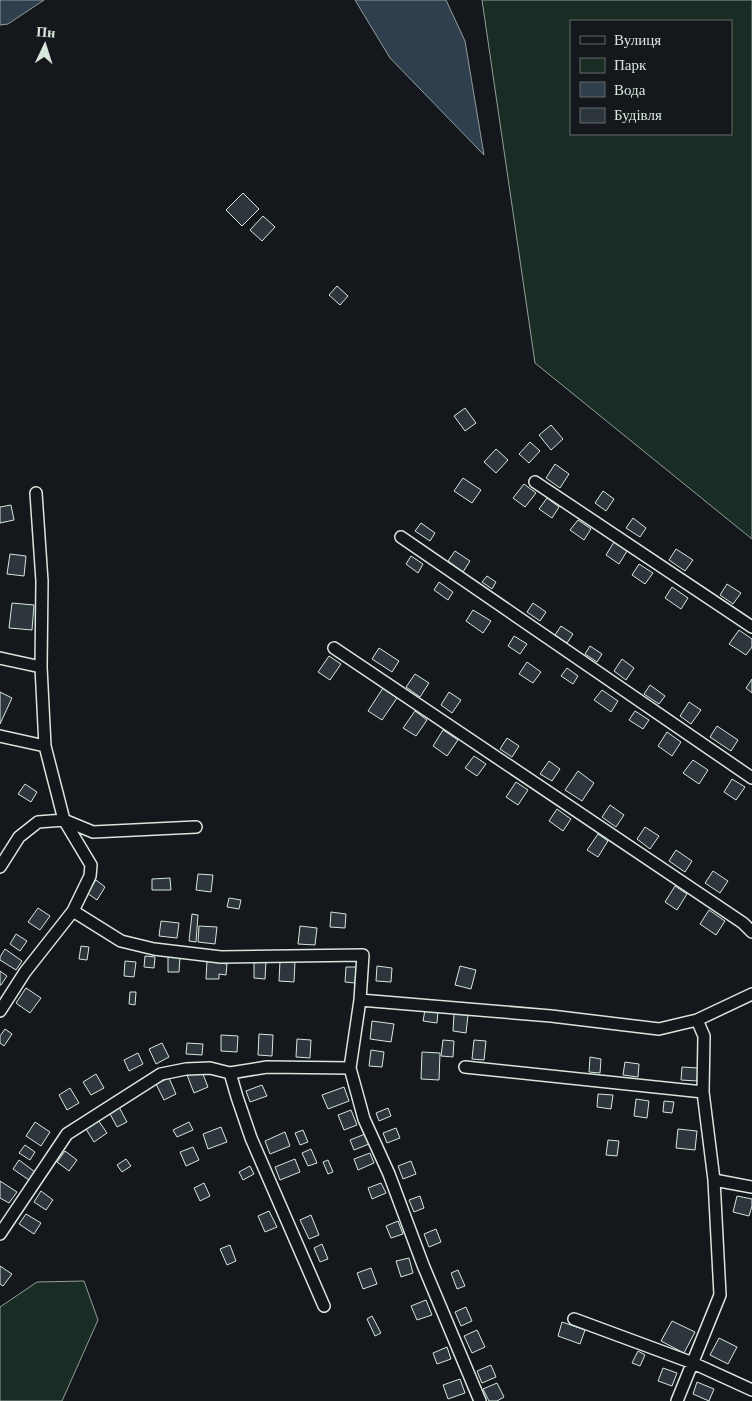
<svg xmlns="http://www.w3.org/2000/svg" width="752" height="1401" font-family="Georgia,serif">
<rect width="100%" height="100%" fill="#14181c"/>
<!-- green -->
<path fill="#1a2d24" stroke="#939e99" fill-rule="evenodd" d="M482,0H752V539L535,363ZM731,21V134H571V21Z
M84,1281L98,1320L62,1401H0V1307L37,1282Z"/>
<!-- water -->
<path fill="#2f3f4d" stroke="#939e99" d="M0,0H44L8,24L0,25Z
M355,0H446L465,41L484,155L390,58Z"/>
<!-- building -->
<path fill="#2c363c" stroke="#d8e6dc" d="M243,193L259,209L242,226L226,210Z
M263,216L275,227L262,241L250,230Z
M337,286L348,296L340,305L329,295Z
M465,408L476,423L465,431L454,416Z
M551,425L563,439L551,450L539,435Z
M530,442L540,451L529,463L519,454Z
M496,449L508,460L496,473L484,462Z
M555,464L569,474L560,488L546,478Z
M463,478L481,490L472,503L454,491Z
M524,484L536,493L525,507L513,498Z
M603,491L614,499L606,511L595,503Z
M547,498L559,507L552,518L539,509Z
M11,505L14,520L0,523V507Z
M633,518L646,528L640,537L626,528Z
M578,520L591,529L584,540L570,530Z
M421,523L435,533L430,541L415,531Z
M614,542L627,551L619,564L606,555Z
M676,549L693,560L685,571L669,560Z
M455,551L470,561L463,572L448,561Z
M10,554L26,556L24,576L7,574Z
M411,556L423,564L418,573L406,564Z
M639,564L653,573L645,584L632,575Z
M487,576L496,582L492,589L482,582Z
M439,582L453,592L448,600L434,590Z
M727,584L741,593L733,604L720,595Z
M672,587L688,598L681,609L665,598Z
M12,603L34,605L32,630L9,628Z
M533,603L546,612L540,621L527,612Z
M473,610L491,621L483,633L466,621Z
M561,626L573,634L567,643L555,635Z
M739,630L752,639V647L746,655L729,644Z
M514,636L527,644L520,654L508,646Z
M590,646L602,654L597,662L585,654Z
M379,648L399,661L392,672L372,659Z
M329,656L341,664L330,680L318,672Z
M622,659L634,668L626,680L614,671Z
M527,662L541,672L533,683L519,674Z
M567,668L578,676L573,684L561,676Z
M415,674L429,683L420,697L406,687Z
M752,679V693L746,688Z
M650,685L665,696L659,704L644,694Z
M383,688L397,698L382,720L368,711Z
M602,690L618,701L611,712L594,700Z
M0,692L12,698L0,724Z
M449,692L461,700L452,713L441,705Z
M689,702L701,710L691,724L680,716Z
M415,711L427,720L416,736L403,728Z
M635,711L649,720L643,729L629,720Z
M717,726L738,740L731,751L710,737Z
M443,730L458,740L447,756L433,746Z
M667,732L681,742L672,756L658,746Z
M507,738L519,746L512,757L500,749Z
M474,756L486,764L477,776L465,768Z
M693,760L708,770L699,784L683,773Z
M549,761L560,769L552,781L540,774Z
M578,771L594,783L582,801L565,790Z
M732,779L745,787L736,800L724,792Z
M516,782L528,790L518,805L506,797Z
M25,784L37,792L31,802L18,794Z
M610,805L624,815L616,827L602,817Z
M557,809L571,819L563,831L549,821Z
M645,827L659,836L650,849L637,839Z
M598,834L608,841L598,857L587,850Z
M676,850L692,861L685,872L669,861Z
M713,871L728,881L720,893L705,883Z
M198,874L213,875L211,892L196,890Z
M170,878L171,890H152V879Z
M96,880L105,887L97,900L87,893Z
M675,886L687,894L677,910L665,902Z
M229,898L241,900L239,909L227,907Z
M38,908L50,916L40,930L28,922Z
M709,910L725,921L716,935L700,924Z
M331,912L346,914L345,928L330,927Z
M192,914L198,915L196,942L189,941Z
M161,921L179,923L177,938L159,936Z
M199,926L217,927L215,944L198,942Z
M300,926L317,928L315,945L298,944Z
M16,934L27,941L20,951L10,944Z
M81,946L89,947L87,960L79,959Z
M5,949L22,961L16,970L0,960V957Z
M145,956L155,957L154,968L144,967Z
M168,957H180L179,972H168Z
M125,961L136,962L134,977L124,976Z
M207,961L227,964L226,975L219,974V979H206Z
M254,961H266L265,979L254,978Z
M280,961H295L294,982L279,981Z
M377,966L392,968L391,982L376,981Z
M460,966L476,970L471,989L455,985Z
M346,967H356L355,983L345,982Z
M0,971L7,976L1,985H0Z
M26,988L41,998L30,1013L16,1003Z
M130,992H136L135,1005L129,1004Z
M425,1010L438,1011L437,1023L423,1021Z
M454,1014L468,1015L466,1033L453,1031Z
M372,1021L394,1024L391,1042L370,1039Z
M5,1029L12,1034L4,1046L0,1043V1036Z
M259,1034L273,1035L272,1056L258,1055Z
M221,1035L238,1036L237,1052L221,1051Z
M297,1039L311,1040L310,1058L296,1057Z
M443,1040L454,1041L453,1057L441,1056Z
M474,1040L486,1041L484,1060L472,1059Z
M162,1043L169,1057L156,1064L149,1049Z
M187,1043L203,1044L202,1055L186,1054Z
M371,1050L384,1052L382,1067L369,1066Z
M422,1052L440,1053L439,1080L421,1079Z
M138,1053L143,1064L129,1071L124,1060Z
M590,1057L601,1059L600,1073L589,1072Z
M625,1062L639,1064L638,1077L623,1075Z
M682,1067L698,1068L697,1081L681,1080Z
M201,1069L208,1087L194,1093L187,1075Z
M96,1074L104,1088L91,1095L83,1082Z
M169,1078L176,1094L164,1100L156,1084Z
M262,1085L267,1096L250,1102L246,1091Z
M344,1087L349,1101L328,1109L322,1095Z
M70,1088L79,1103L67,1110L59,1095Z
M598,1094L613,1095L611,1109L597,1107Z
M636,1099L649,1101L647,1118L634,1116Z
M664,1101L674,1102L672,1113L663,1112Z
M119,1107L127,1122L117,1127L109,1112Z
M388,1108L391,1116L379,1121L376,1113Z
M351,1110L357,1125L344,1130L338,1115Z
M98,1120L107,1133L94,1142L86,1129Z
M35,1122L50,1132L41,1146L26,1136Z
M189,1122L193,1130L177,1137L173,1130Z
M221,1127L227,1142L208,1149L203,1134Z
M396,1128L400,1138L387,1143L383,1133Z
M678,1129L697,1131L695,1150L676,1148Z
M303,1130L308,1142L300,1145L295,1133Z
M285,1132L290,1146L270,1154L265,1141Z
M365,1134L369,1144L354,1150L350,1140Z
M608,1140L619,1141L617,1156L606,1155Z
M25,1145L35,1152L30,1160L19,1153Z
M193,1147L199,1160L186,1166L180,1152Z
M311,1149L317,1163L308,1166L302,1153Z
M65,1151L77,1160L69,1171L57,1162Z
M370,1153L374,1163L358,1170L354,1159Z
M126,1159L131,1166L122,1172L117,1165Z
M295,1159L300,1172L280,1180L275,1167Z
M19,1160L35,1172L29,1180L13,1169Z
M328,1160L333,1172L328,1174L323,1162Z
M411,1161L416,1174L403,1179L398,1166Z
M250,1166L254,1174L243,1180L239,1172Z
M0,1181L17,1192L9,1203L0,1198Z
M204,1183L210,1196L200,1201L194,1188Z
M381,1183L386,1193L372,1199L368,1188Z
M41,1191L53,1200L46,1210L34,1202Z
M420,1196L424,1208L414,1212L409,1200Z
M737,1196L752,1199V1206L749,1216L733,1212Z
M269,1211L277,1227L265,1232L258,1216Z
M26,1214L41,1223L34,1234L19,1224Z
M311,1215L319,1235L309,1239L300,1220Z
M398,1221L403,1234L391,1238L386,1226Z
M436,1229L441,1242L429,1247L424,1234Z
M322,1244L328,1259L320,1262L314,1248Z
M230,1245L236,1261L227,1265L220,1249Z
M409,1258L413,1273L401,1277L396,1261Z
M0,1266L12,1274L3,1286L0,1284Z
M371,1268L377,1284L363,1289L357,1273Z
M458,1270L465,1286L457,1289L451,1273Z
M426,1300L432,1315L417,1320L411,1306Z
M466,1307L472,1321L461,1326L455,1312Z
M372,1316L381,1333L375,1336L367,1319Z
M672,1321L695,1332L684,1353L661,1341Z
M562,1322L585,1330L580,1344L558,1336Z
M477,1330L485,1347L472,1353L464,1336Z
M719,1338L737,1347L728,1364L710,1355Z
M447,1347L451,1359L437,1364L433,1353Z
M638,1351L645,1355L640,1366L632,1363Z
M491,1365L496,1377L482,1383L477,1371Z
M663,1368L677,1373L672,1386L658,1381Z
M460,1379L465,1393L448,1399L443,1385Z
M697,1382L714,1389L709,1401L693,1394Z
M497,1383L504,1397L497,1401H489L483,1389Z"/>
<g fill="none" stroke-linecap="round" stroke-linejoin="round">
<!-- street casing -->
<g stroke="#d8e6dc" stroke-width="14">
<path id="street" d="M535,482L752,627
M36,493L42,581L41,667L45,746L64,820L91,865L90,876L73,911L121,941L154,949L221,957L363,955L360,1000L350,1068L364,1119L389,1174L423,1265L480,1401
M401,537L752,778
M334,648L743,923L752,932
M0,658L41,667
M0,736L45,746
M0,867L19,837L38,822L64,820L93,832L196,827
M360,1000L551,1016L659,1029L697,1020L752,994
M0,1011L25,972L73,911
M465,1067L703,1092
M230,1073L237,1097L251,1138L324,1306
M714,1180L752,1187
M0,1234L67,1134L161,1074L186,1069L210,1068L230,1073L267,1067L350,1068
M574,1319L693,1363L752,1390
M677,1401L720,1295L714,1180L703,1092L704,1036L697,1020"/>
</g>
<!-- street -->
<use href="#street" stroke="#14181c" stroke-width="11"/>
</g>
<!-- legend -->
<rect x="570" y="20" width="162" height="115" fill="#14181c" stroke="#626a69"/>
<rect x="580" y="36" width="25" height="8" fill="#14181c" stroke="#626a69"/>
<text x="614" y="45" font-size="15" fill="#d8e6dc">Вулиця</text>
<rect x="580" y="58" width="25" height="15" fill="#1a2d24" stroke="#626a69"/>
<text x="614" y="70" font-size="15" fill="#d8e6dc">Парк</text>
<rect x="580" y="82" width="25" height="15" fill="#2f3f4d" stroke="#626a69"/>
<text x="614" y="95" font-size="15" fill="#d8e6dc">Вода</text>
<rect x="580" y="108" width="25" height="15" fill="#2c363c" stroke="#626a69"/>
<text x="614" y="120" font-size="15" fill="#d8e6dc">Будівля</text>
<!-- north arrow -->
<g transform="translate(45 45) rotate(4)" stroke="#14181c" stroke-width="4" paint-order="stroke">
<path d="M0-4L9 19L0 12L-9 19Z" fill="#d8e6dc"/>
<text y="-8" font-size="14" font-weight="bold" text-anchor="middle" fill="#d8e6dc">Пн</text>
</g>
</svg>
